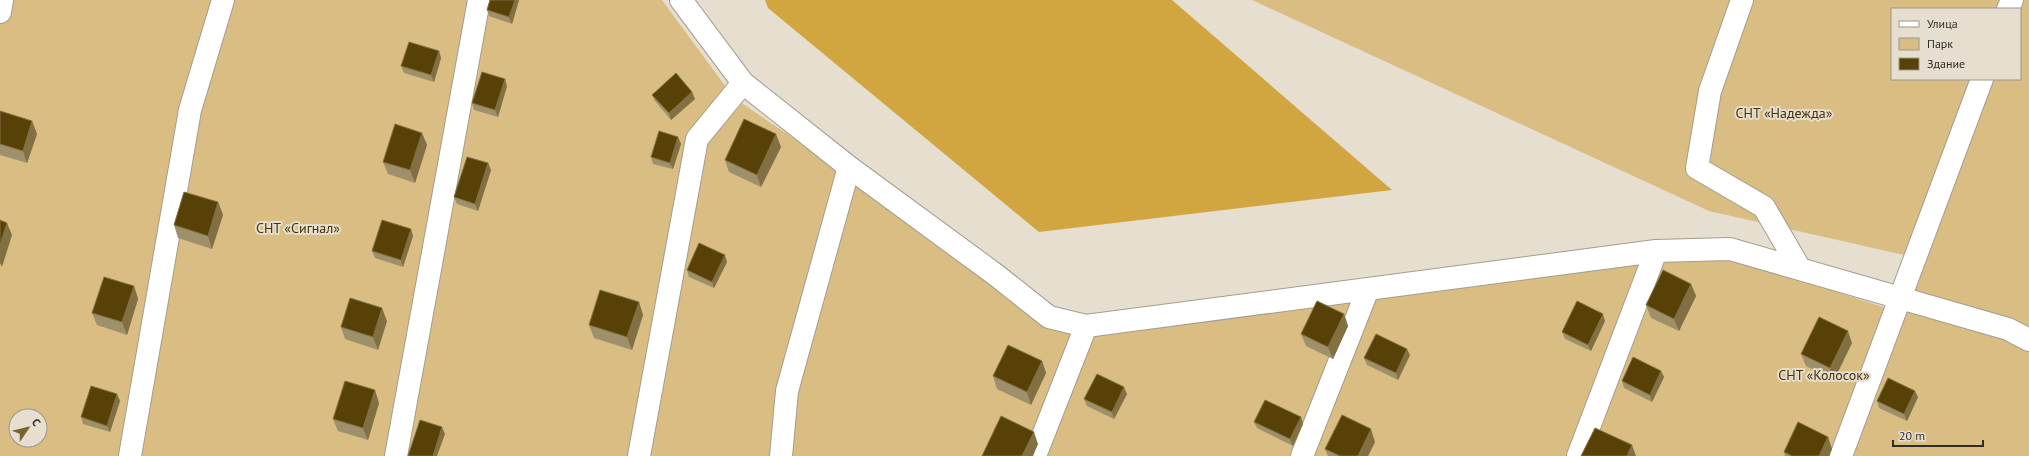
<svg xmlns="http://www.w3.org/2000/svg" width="2029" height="456" font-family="'PT Sans',sans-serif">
<rect width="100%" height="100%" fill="#e6dece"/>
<!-- green -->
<path fill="#d9bd82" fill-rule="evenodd" d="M0,0H662L734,98L1075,328L1730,249L1777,273L1902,313L1922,259L1709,211L1252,0H2029V456H0ZM1892,9H2020V79H1892ZM16,416H40V440H16Z"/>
<!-- forest -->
<path fill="#d1a640" d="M765,0H1172L1392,190L1039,232L768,8Z"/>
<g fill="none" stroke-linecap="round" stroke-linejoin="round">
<!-- minor casing -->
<g stroke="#a49d8e" stroke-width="24">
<path id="minor" d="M681,0L743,83L849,167
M1742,0L1710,91L1697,168L1764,207L1800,269
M2008,9L2012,0
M0,12L2,0
M130,456L190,110L223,0
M396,456L479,0
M639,456L697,139L743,83
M781,456L787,391L849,167L996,275L1049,317L1086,326L1656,251L1730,249L2008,329L2029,340
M1035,456L1086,326
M1302,456L1368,289
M1578,456L1656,251
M1841,456L1982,79"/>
</g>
<!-- minor -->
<use href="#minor" stroke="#fff" stroke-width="22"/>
</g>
<!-- wall -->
<path fill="#9e906a" d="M490,0H519L512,24L489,16L487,10Z
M439,51L441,58L434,82L404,73L401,66Z
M507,86L498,117L474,110L472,103Z
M692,92L695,99L671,120L655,101L652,95Z
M0,111L32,121L37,134L27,163L0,155Z
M422,133L427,145L415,183L388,174L383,162Z
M678,137L681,144L673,169L653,164L651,157Z
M781,147L761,187L729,172L725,160Z
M488,163L491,170L478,211L457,204L454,197Z
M218,202L223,215L212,249L178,238L174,225Z
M411,229L413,236L403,267L375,258L372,251Z
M727,262L714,288L689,277L687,270Z
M1691,284L1696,296L1679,331L1651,318L1646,305Z
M134,286L138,299L127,335L97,325L92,313Z
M639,302L643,315L632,350L594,338L589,325Z
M1344,314L1348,326L1333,359L1306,346L1301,334Z
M387,321L378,350L345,339L341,327Z
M1605,321L1591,351L1565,339L1562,332Z
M1852,343L1834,380L1806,366L1801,354Z
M1410,355L1398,380L1367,365L1364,358Z
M1042,361L1046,373L1031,405L997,389L993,376Z
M1661,371L1664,377L1652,402L1624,388L1622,381Z
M117,394L120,401L110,432L83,424L81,417Z
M1127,394L1114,419L1087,406L1084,399Z
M1918,397L1907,421L1879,408L1877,401Z
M379,403L368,440L338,431L333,419Z
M1301,417L1303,424L1293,446L1257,428L1254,422Z
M1828,437L1832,449L1829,456H1785L1784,452Z
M1375,442L1368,456H1328L1325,449Z"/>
<!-- shaded-wall -->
<path fill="#827042" d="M515,0H519L512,24L509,17Z
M439,51L441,58L434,82L431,75Z
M505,79L507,86L498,117L495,110Z
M692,92L695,99L671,120L669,113Z
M32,121L37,134L27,163L23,151Z
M422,133L427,145L415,183L410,170Z
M776,134L781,147L761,187L757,175Z
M678,137L681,144L673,169L670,163Z
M488,163L491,170L478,211L475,204Z
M218,202L223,215L212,249L208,236Z
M7,223L12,235L2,267L0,263V245Z
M411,229L413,236L403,267L401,260Z
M725,255L727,262L714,288L712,282Z
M1691,284L1696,296L1679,331L1674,319Z
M134,286L138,299L127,335L122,322Z
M639,302L643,315L632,350L627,337Z
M382,308L387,321L378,350L373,337Z
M1344,314L1348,326L1333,359L1328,347Z
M1603,314L1605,321L1591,351L1588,345Z
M1848,331L1852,343L1834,380L1830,368Z
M1407,349L1410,355L1398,380L1396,373Z
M1042,361L1046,373L1031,405L1027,392Z
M1661,371L1664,377L1652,402L1650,395Z
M1124,387L1127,394L1114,419L1112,412Z
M375,390L379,403L368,440L363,428Z
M1915,391L1918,397L1907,421L1904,414Z
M117,394L120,401L110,432L107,426Z
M1301,417L1303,424L1293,446L1290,439Z
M442,427L445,434L437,456H433Z
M1371,429L1375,442L1368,456H1358Z
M1034,432L1038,444L1033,456H1022Z
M1828,437L1832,449L1829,456H1819Z
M1632,445L1636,456H1627Z"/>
<!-- building -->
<path fill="#574106" stroke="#827042" d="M490,0H515L509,17L487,10Z
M409,42L439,51L431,75L401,66Z
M482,72L505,79L495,110L472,103Z
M676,73L692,92L669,113L652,95Z
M0,111L32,121L23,151L0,144Z
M744,119L776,134L757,175L725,160Z
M395,124L422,133L410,170L383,162Z
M659,131L678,137L670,163L651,157Z
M467,157L488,163L475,204L454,197Z
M184,192L218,202L208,236L174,225Z
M0,220L7,223L0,245Z
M382,220L411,229L401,260L372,251Z
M699,243L725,255L712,282L687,270Z
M1663,270L1691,284L1674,319L1646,305Z
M104,277L134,286L122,322L92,313Z
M600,290L639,302L627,337L589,325Z
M350,298L382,308L373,337L341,327Z
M1317,301L1344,314L1328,347L1301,334Z
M1577,301L1603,314L1588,345L1562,332Z
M1819,317L1848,331L1830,368L1801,354Z
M1376,334L1407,349L1396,373L1364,358Z
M1008,345L1042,361L1027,392L993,376Z
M1633,357L1661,371L1650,395L1622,381Z
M1097,374L1124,387L1112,412L1084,399Z
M1888,378L1915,391L1904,414L1877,401Z
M345,381L375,390L363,428L333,419Z
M91,386L117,394L107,426L81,417Z
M1265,400L1301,417L1290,439L1254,422Z
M1342,415L1371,429L1358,456H1340L1325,449Z
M1001,416L1034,432L1022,456H982Z
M420,420L442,427L433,456H408Z
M1798,422L1828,437L1819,456H1792L1784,452Z
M1595,428L1632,445L1627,456H1581Z"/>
<g text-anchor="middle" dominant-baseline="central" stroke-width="4" stroke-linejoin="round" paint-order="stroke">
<!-- park labels -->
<g font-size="14" fill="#443306" stroke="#e6dece">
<text x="1784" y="113">СНТ «Надежда»</text>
<text x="298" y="228">СНТ «Сигнал»</text>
<text x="1824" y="375">СНТ «Колосок»</text>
</g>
</g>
<!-- legend -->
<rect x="1891" y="8" width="130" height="72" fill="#e6dece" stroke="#9d978a"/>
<rect x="1899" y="21" width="20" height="6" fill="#ffffff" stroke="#9d978a"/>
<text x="1927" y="28" font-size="12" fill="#2f2c25">Улица</text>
<rect x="1899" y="38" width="20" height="12" fill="#d9bd82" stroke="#9d978a"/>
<text x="1927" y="48" font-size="12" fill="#2f2c25">Парк</text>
<rect x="1899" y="58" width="20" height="12" fill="#574106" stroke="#9d978a"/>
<text x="1927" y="68" font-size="12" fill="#2f2c25">Здание</text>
<!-- north arrow -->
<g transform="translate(28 428) rotate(55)"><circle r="19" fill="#e6dece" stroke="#9d978a"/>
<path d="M0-3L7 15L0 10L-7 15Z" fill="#786232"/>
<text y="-6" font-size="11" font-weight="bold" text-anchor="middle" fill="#2f2c25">С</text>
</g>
<!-- scale -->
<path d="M1893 440v6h90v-6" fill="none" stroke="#2f2c25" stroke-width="2"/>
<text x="1899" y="440" font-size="12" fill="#2f2c25" stroke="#e6dece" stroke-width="3" paint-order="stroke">20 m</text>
</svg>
